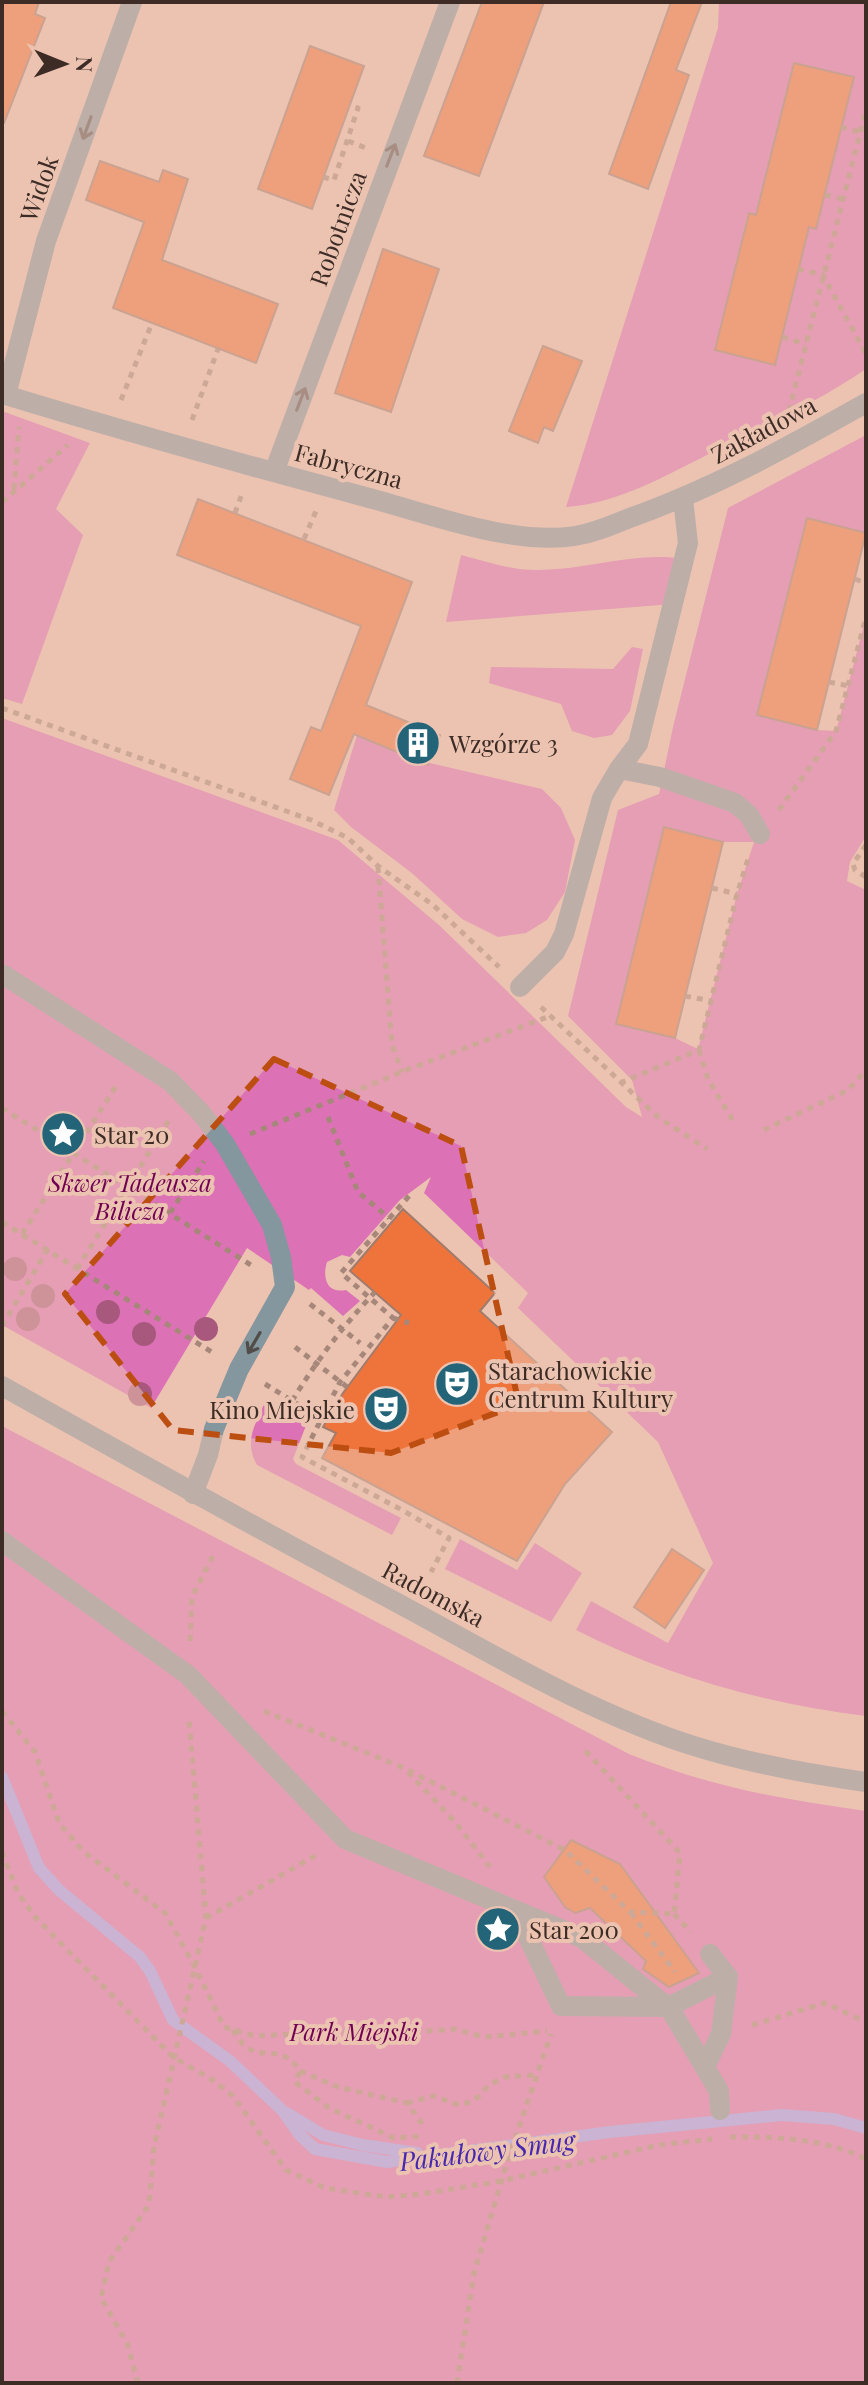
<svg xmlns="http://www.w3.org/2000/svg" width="868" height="2385" font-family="'Playfair Display',serif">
<rect width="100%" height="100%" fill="#ecc3b1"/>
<!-- green -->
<path fill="#dc72b5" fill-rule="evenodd" d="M719,2H866V369C819,401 766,426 715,451C666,475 621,503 566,507L718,28ZM794,63L853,77L816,229L809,227L774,365L715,350L748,213L756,215Z
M2,411L90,443L56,509L83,535L22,704L2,698Z
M866,435V533L807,518L757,715L817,730L836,731L866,617V836L850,862L847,881L866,890V1716C766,1704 666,1676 576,1630L591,1601L668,1643L713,1563L658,1442L518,1308L528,1293L424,1193L431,1177L400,1200L350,1257L342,1255L327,1262C322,1278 327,1294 346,1290L360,1301L343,1316L311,1288L309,1290L247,1248L151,1408L2,1325V718L338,840L439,925L626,1107L642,1117L632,1080L568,1016L618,810L659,794L673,727L728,508ZM664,827L723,842H754L737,894L698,1049L675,1038L616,1023Z
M461,555C485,561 510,570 535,570C585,571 634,551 684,559L673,604L446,622Z
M632,647L643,649L630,711L612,735L594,738L572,731L561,704L489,683L491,667L613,669Z
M357,735L421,761L542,789L561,808L575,840L565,892L547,920L526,933L498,937L462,919L413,874L351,827L334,810Z
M266,1400L307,1423L293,1459L296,1464L401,1518L392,1535L257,1465C243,1441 256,1423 266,1400Z
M2,1426L629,1754C710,1787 781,1799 866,1811V2383H2Z
M460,1539L517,1570L535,1543L582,1573L551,1622L445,1569Z"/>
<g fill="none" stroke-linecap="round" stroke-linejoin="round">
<!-- stream -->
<path stroke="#a19ffd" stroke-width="12" d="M2,1777L39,1868L59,1890L140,1957L150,1971L173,2020L230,2061L283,2111L299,2134L315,2149L387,2162L610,2132L782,2115L834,2119L866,2128
M287,2113L323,2135L363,2145L417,2153"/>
</g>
<!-- building -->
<path fill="#ef743b" stroke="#a17b6b" stroke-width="2" d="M2,2H39L35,14L45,18L4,123H2Z
M482,2H544L479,176L424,156Z
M671,2H702L676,70L689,75L648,189L609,174Z
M310,46L364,66L312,209L258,189Z
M794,63L854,77L816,229L809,227L775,365L715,350L749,213L756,215Z
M100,161L159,182L163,170L188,179L162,260L278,304L256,363L113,308L144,222L86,200Z
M383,249L439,269L391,412L335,393Z
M543,346L582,361L553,431L544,427L538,443L509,431Z
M198,499L412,582L366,705L440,735L428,765L354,734L329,795L290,779L311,727L321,731L361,626L177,555Z
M807,518L866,533L817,730L757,715Z
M664,827L723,842L675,1038L616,1024Z
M403,1209L495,1293L480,1311L612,1432L565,1484L517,1561L322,1458L336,1433L323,1427L343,1393L401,1315L350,1271Z
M672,1549L704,1570L665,1628L634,1607Z
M571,1840L620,1864L699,1973L669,1987L643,1969L646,1961L590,1908L575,1913L565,1907L544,1877Z"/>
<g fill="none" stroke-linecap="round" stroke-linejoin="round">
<!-- path -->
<path stroke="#a68779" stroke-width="5" stroke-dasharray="6 6" stroke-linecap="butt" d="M841,127L860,132
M348,141L366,148
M323,177L334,180L358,108L349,106
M825,195L843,199
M798,269L823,275L866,354
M782,337L806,344
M121,400L152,323
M789,411L866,110
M192,420L218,349
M14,489L19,427
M2,502L68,445
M235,513L243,491
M304,539L316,511
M855,579L866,583
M829,682L849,686
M2,708L311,820L348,838L378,866L433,905L499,967
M779,810L836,731L866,617
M866,845L853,864L855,870L866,877
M378,867L392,1045L402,1072
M712,888L737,894
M685,996L712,1001
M541,1007L658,1117L707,1149
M699,1050L708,1079L733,1121
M620,1083L699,1050L737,894L748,859
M2,1108L251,1265
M328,1117L358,1192L389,1218
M764,1130L848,1090L866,1070
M250,1134L409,1069L550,1016
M409,1196L341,1273L393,1318L340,1382L302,1457L404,1511L449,1538L431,1572
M170,1213L204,1161
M2,1222L215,1354
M22,1234L118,1083
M77,1269L169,1120
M310,1304L360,1343
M393,1318L409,1323
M2,1326L48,1249
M295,1347L351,1390
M265,1384L320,1418
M292,1401C317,1360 343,1326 375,1292
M190,1641L192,1597L215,1552
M2,1711L35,1752L59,1823L83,1851L165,1913L195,1967L224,2027L255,2036L332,2032L374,2035L454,2029L484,2037L547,2031
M264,1711L404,1768L565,1850L630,1912L674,1914L680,1853L582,1747
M408,1772L456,1823L490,1867
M2,1852L18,1893L36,1918L173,2057L214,2081L233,2096L286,2170L325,2188L386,2197L421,2194L501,2181L659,2145L712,2139
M631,1913L675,1972
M674,1914L691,1932
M206,1918L320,1853
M752,2025L825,2003L866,2022
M233,2030C256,2072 277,2036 300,2071L295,2082L329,2108L394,2138L422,2136
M300,2071L338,2087L407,2103L425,2128
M407,2103L434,2096L459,2105L474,2101L489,2085L505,2077L536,2075
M730,2137C777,2137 824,2138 866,2159
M138,2383L127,2343L101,2298L109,2262L149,2205L154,2147L206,1918L189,1719
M457,2383L474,2273L508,2159L551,2034"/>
<!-- minor -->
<path stroke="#84969e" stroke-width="20" d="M2,394C123,431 246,465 369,498C429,514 514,546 575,536C594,533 610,526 627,519C712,489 788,447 866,403
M6,395L46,241L132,2
M274,472L450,2
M619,769L660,777L735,803L749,815L760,834
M2,974L170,1081L202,1114L225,1144L272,1225L281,1257L285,1287L239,1369L214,1429L208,1455L193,1494
M520,987L555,952L564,934L602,798L619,769L638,744L688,543L683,499
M2,1386C127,1456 252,1526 379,1593C481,1647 584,1711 694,1746C751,1764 808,1774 866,1782
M2,1541L188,1675L345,1839L582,1938L670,2009L719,2091L720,2110
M515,1910L561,2006L668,2007L728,1977L710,1954
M705,2067L721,2034L728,1977"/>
</g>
<!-- trees -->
<g fill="#a8587d">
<circle cx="15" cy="1269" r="12"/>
<circle cx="43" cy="1296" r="12"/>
<circle cx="108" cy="1312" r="12"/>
<circle cx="28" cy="1319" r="12"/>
<circle cx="206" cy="1329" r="12"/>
<circle cx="144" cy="1334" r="12"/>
<circle cx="140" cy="1394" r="12"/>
</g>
<!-- one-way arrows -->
<defs><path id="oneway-shaft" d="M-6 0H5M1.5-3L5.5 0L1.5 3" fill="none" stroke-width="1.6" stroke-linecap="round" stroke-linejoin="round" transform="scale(2)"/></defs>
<g stroke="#524c49">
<use href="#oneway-shaft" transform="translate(87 128) rotate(110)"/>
<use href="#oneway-shaft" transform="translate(391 155) rotate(-69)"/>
<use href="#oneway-shaft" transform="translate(301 399) rotate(-69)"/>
<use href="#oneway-shaft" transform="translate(254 1343) rotate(120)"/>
</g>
<!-- marked area -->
<path d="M0 0H868V2385H0ZM274,1059L461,1146L519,1404L391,1453L173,1430L65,1294Z" fill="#ecc3b1" fill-opacity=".55" fill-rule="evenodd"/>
<path fill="none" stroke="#bd4e12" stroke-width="6" stroke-dasharray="16 10" stroke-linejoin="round" d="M274,1059L461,1146L519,1404L391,1453L173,1430L65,1294Z"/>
<!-- icons -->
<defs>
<g id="building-disc" transform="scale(2.3)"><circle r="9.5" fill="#246479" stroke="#ecc3b1"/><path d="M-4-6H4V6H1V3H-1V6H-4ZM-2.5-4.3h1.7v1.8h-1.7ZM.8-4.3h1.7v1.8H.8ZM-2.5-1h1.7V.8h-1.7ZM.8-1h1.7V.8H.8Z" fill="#fff"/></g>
<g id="sight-disc" transform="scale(2.3)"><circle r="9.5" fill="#246479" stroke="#ecc3b1"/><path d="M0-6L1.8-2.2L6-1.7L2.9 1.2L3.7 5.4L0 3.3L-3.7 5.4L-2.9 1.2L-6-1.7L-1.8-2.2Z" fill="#fff"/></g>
<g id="theatre-disc" transform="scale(2.3)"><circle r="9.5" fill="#246479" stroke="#ecc3b1"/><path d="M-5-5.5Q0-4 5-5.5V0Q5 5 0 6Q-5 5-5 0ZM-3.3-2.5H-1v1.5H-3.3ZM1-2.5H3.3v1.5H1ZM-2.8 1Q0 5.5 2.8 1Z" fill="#fff"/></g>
</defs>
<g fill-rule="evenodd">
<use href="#building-disc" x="418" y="743"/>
<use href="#sight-disc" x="63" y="1134"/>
<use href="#theatre-disc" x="457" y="1384"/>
<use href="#theatre-disc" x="386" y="1409"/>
<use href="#sight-disc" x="498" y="1929"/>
</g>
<g text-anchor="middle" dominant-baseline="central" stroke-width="8" stroke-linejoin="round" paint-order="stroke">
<!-- street labels -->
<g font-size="24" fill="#3c2c25" stroke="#ecc3b1">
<text transform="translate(38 188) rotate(-70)">Widok</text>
<text transform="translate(337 228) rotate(-70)">Robotnicza</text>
<text transform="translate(763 429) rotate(-28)">Zakładowa</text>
<text transform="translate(349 465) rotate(15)">Fabryczna</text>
<text transform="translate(434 1593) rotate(28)">Radomska</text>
</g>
<!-- poi labels -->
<g font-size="24" fill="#3c2c25" stroke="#ecc3b1" text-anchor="start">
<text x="449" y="743">Wzgórze 3</text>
<text x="94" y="1134">Star 20</text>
<text x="488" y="1370">Starachowickie<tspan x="488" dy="28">Centrum Kultury</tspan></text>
<text x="355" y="1409" text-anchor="end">Kino Miejskie</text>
<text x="529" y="1929">Star 200</text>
</g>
<!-- park labels -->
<g font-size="24" font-style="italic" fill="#710053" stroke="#ecc3b1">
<text x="130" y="1182">Skwer Tadeusza<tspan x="130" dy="28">Bilicza</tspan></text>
<text x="354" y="2031">Park Miejski</text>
</g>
<!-- water labels -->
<g font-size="26" font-style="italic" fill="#4528af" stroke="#ecc3b1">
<text transform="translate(487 2150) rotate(-7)">Pakułowy Smug</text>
</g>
</g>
<!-- border -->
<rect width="868" height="2385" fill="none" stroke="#3c2c25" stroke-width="8"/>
<!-- north arrow -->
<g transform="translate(64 64) rotate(91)" stroke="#ecc3b1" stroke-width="6" paint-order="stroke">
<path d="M0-6L14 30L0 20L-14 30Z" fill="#3c2c25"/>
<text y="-12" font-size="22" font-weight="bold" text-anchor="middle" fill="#3c2c25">N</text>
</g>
</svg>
